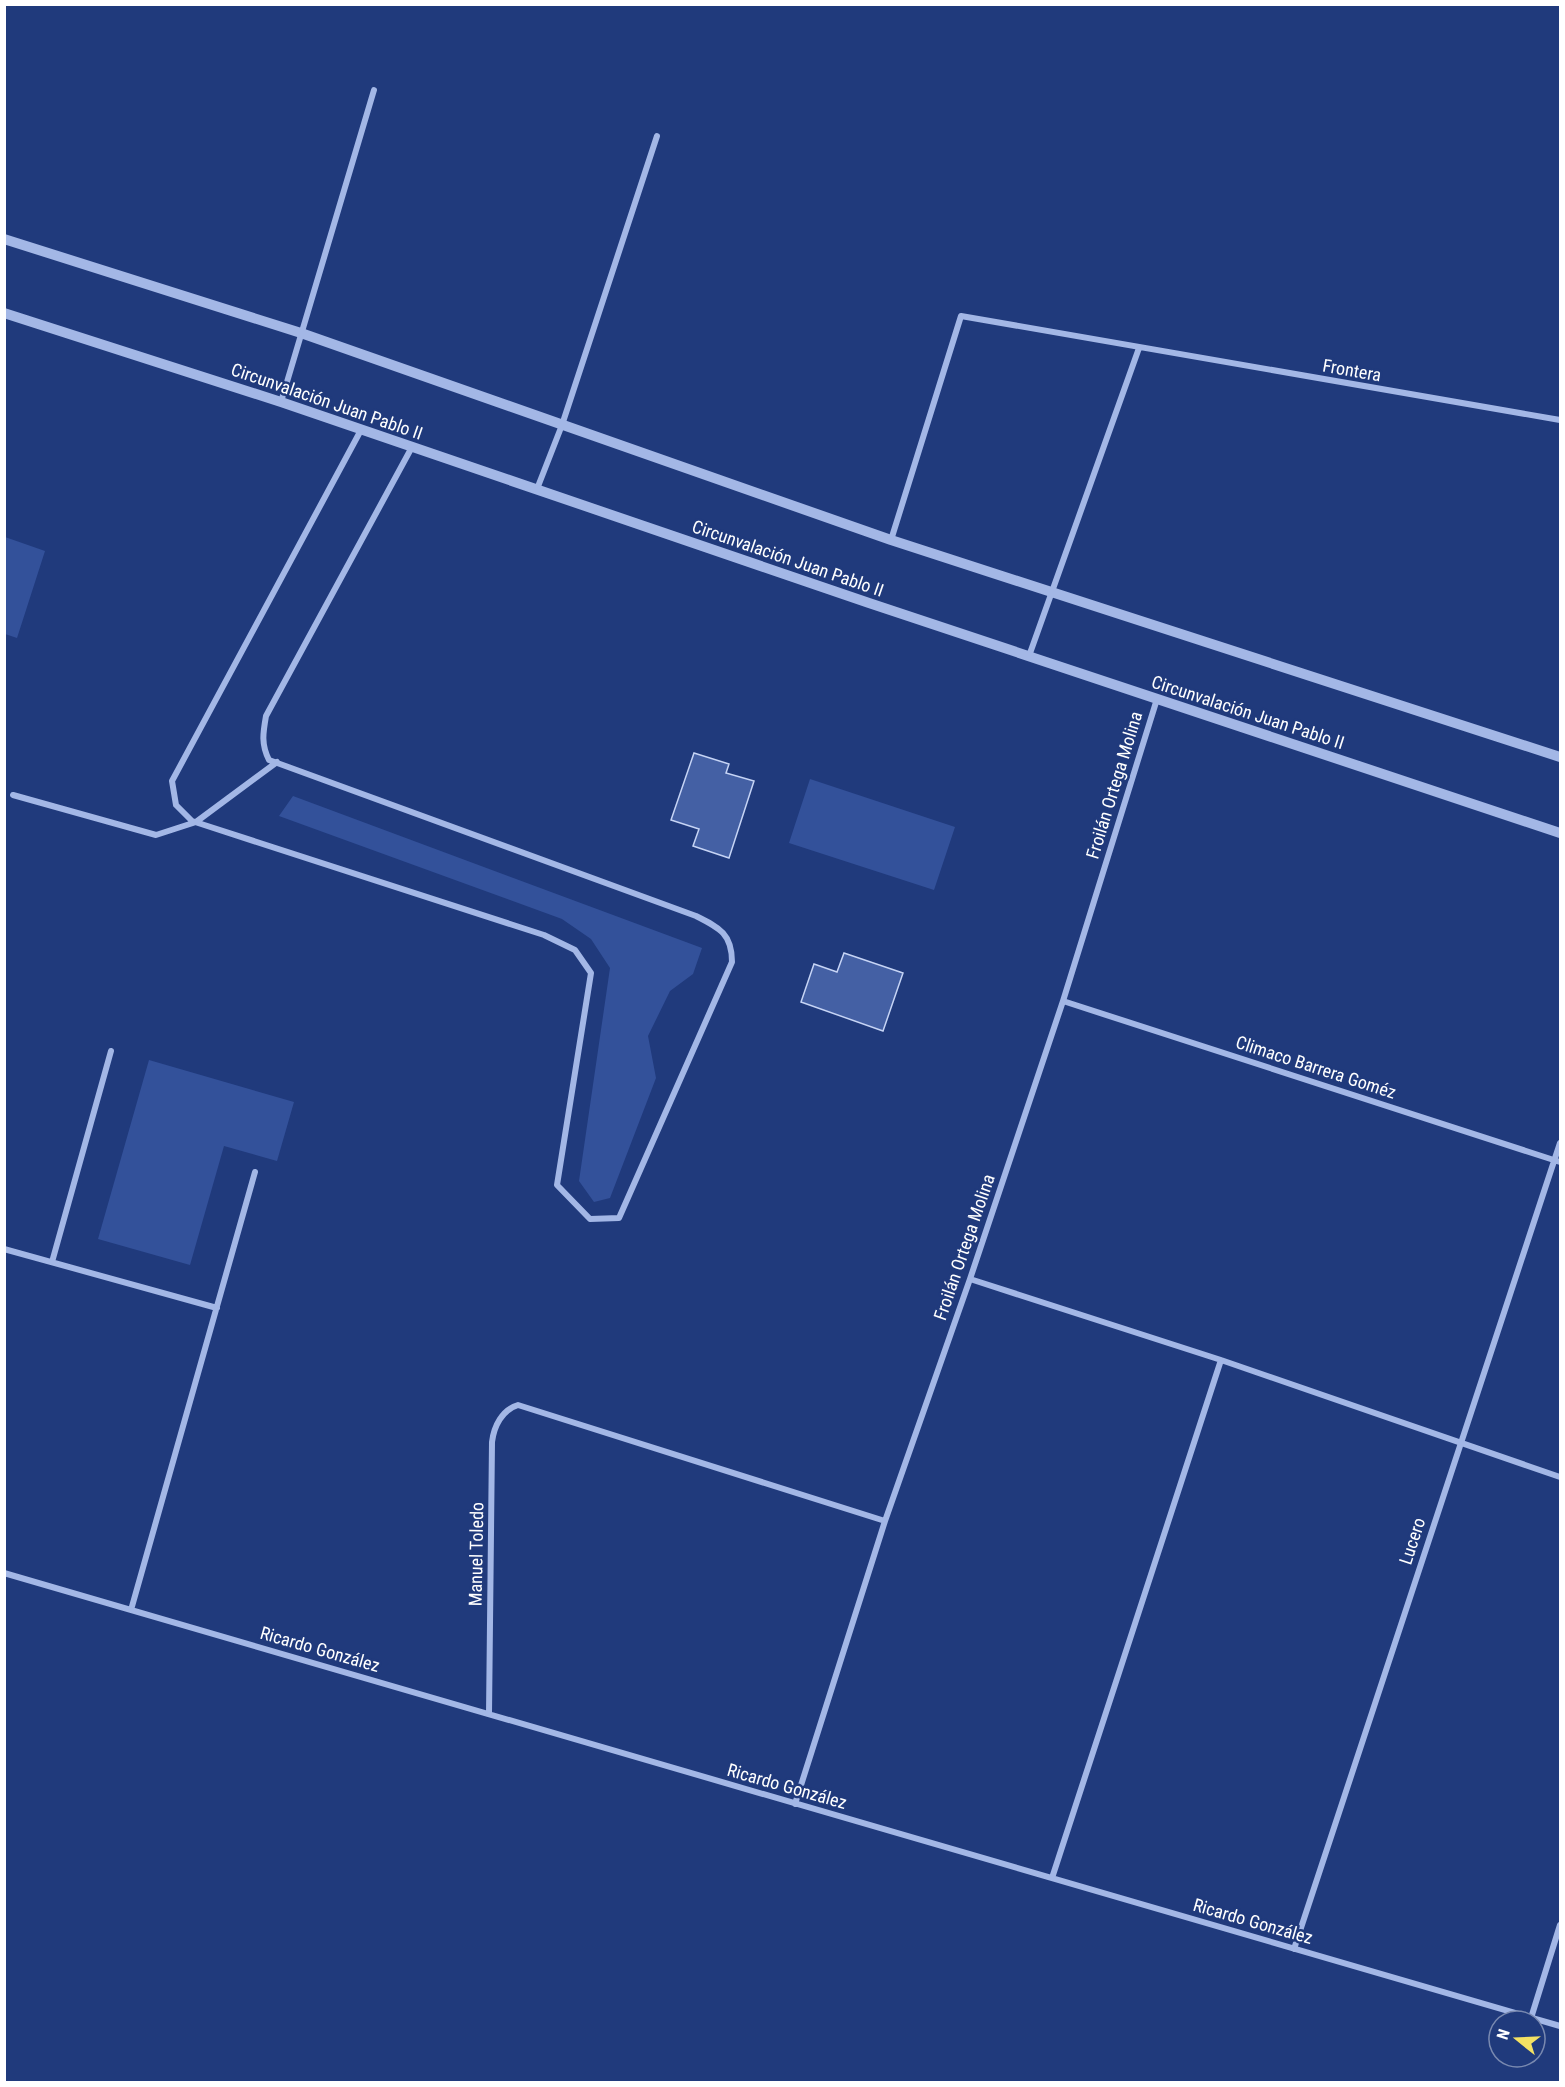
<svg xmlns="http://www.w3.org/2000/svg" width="1565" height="2087" font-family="'Roboto Condensed',sans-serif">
<rect width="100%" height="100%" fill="#203a7c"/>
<!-- green -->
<path fill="#33519a" d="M5,537L45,551L17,638L5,634Z
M810,779L955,827L934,890L789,843Z
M293,796L702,948L693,974L670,991L648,1036L656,1078L610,1198L594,1202L579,1181L610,968L591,939L562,919L279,816Z
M149,1060L294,1102L277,1161L224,1146L190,1265L98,1239Z"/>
<!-- building -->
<path fill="#4460a4" stroke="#c6d4f5" stroke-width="1.5" d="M694,753L729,764L726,773L754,781L729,858L693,846L699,829L671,820Z
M844,953L903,973L883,1031L801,1002L814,964L837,972Z"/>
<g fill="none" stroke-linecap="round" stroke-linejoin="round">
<!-- minor -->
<path stroke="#a3b7e6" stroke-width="6" d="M281,402L374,90
M361,430L172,781L176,805L192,821L544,935L575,950L591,973L557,1185L590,1219L619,1218L732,962C732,934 720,928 696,916L269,760C261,744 263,733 266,716L412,447
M537,489L562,425L657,136
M891,540L961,316L1560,420
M1029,656L1139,348
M13,795L156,835L196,822L277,762
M1063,1001L1560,1162
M4,1249L217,1308
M52,1262L111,1051
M970,1279L1221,1360L1560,1477
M4,1573L1560,2026
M131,1610L255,1172
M489,1714L492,1442C494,1426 502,1410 518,1405L885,1521
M795,1804L885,1521L970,1279L1063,1001L1157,699
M1052,1878L1221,1360
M1294,1949L1560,1143
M1531,2018L1560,1925"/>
<!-- tertiary -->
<path stroke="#a3b7e6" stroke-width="10" d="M4,239L301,333L891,540L1560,757
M4,313L281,402L869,603L1560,833"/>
</g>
<g text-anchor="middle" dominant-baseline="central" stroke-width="5" stroke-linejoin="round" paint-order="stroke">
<!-- street labels -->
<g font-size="18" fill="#fff" stroke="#203a7c">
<text transform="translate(1352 370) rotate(10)">Frontera</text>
<text transform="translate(327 401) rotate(19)">Circunvalación Juan Pablo II</text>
<text transform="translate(788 558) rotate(19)">Circunvalación Juan Pablo II</text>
<text transform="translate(1248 712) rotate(18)">Circunvalación Juan Pablo II</text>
<text transform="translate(1114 785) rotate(-73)">Froilán Ortega Molina</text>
<text transform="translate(1316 1067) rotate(18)">Climaco Barrera Goméz</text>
<text transform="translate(964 1247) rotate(-71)">Froilán Ortega Molina</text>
<text transform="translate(1412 1541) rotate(-72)">Lucero</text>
<text transform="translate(476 1554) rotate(-89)">Manuel Toledo</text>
<text transform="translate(320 1649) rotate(16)">Ricardo González</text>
<text transform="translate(787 1786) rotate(16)">Ricardo González</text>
<text transform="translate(1253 1921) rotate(16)">Ricardo González</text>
</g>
</g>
<!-- border -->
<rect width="1565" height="2087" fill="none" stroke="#ffffff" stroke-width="12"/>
<!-- north arrow -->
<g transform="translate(1517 2039) rotate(288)"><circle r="28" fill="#203a7c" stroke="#7989b0" stroke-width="1.5"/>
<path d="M0-4.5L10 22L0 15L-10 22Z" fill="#f4e163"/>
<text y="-9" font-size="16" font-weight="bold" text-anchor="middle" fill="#ffffff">N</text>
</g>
</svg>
